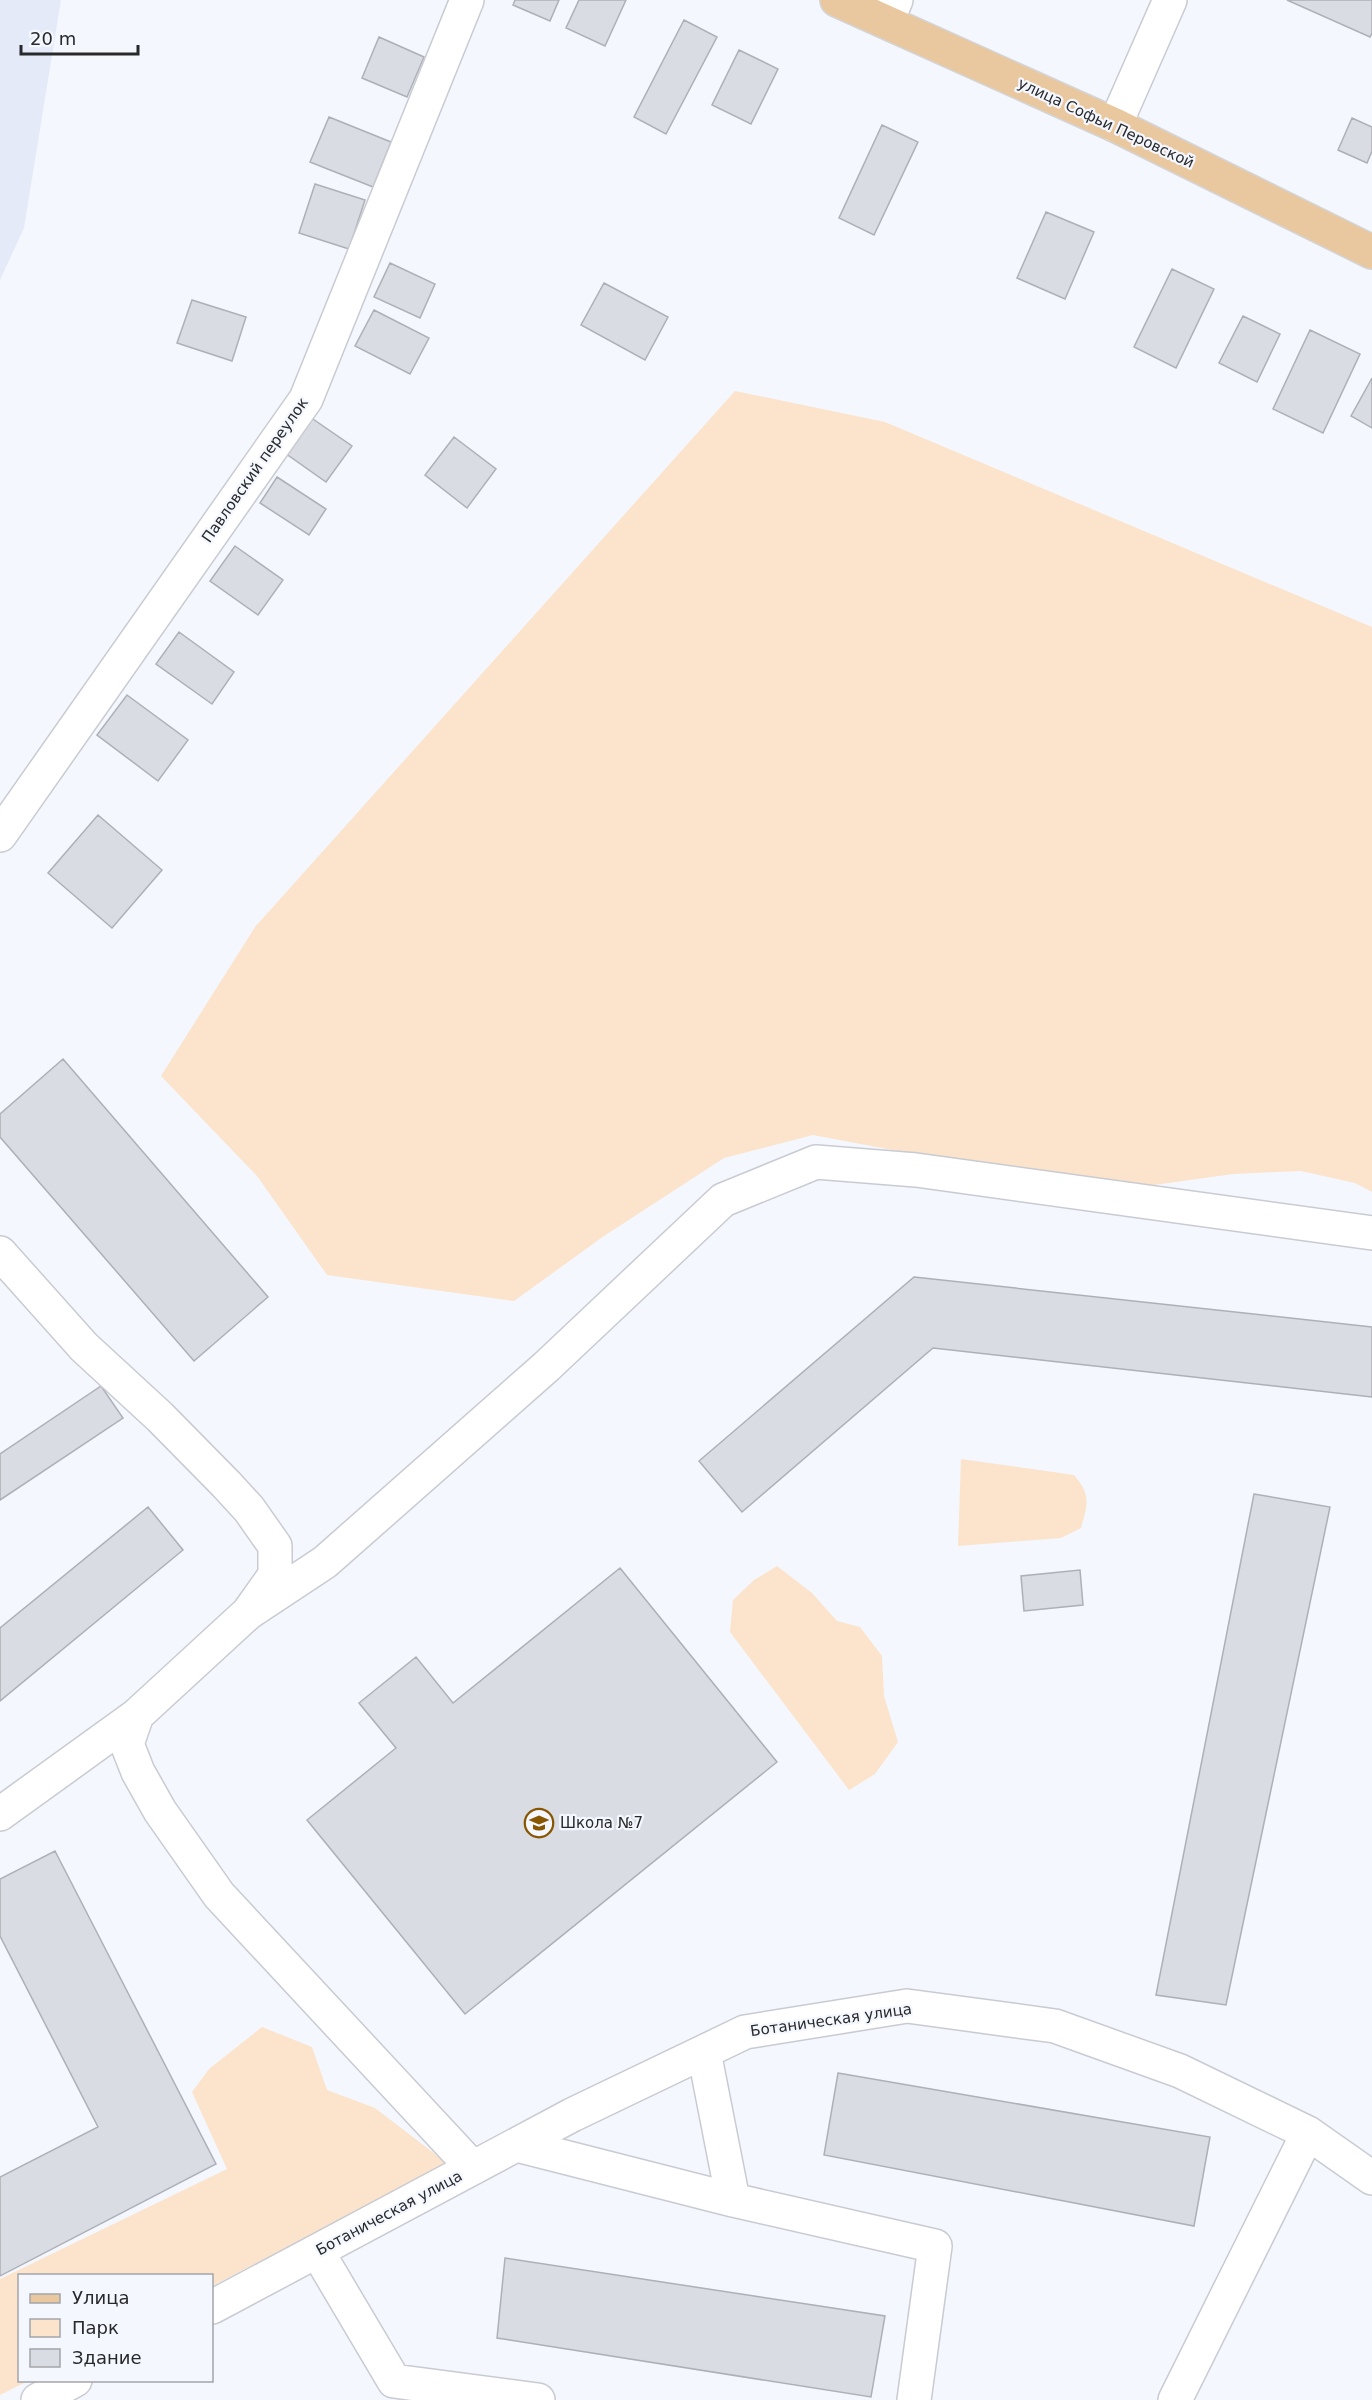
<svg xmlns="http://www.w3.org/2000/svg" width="1372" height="2400" font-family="'DejaVu Sans',sans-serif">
<rect width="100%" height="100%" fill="#f4f7fe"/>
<!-- built -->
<path fill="#e5eaf8" d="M0,0H61L24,228L0,280Z"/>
<!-- green -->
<path fill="#fbe4cb" d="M735,391L885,422L1372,627V1192L1355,1183L1301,1171L1233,1174L1154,1185L1055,1175L972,1165L813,1135L724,1158L604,1236L514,1301L327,1275L257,1176L161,1076L255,927Z
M961,1459L1074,1475C1091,1495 1088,1504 1081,1528L1061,1538L958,1546Z
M777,1566L812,1593L837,1621L860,1627L882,1656L884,1696L898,1742L875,1774L849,1790L730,1632L733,1600L754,1580Z
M262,2027L312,2047L327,2090L375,2108L448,2164L212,2286V2276H20V2380L28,2381L0,2395V2279L227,2169L192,2092L209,2069Z"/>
<!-- building -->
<path fill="#d9dce2" stroke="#aeb0b7" stroke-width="1.5" d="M515,0H559L550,21L513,5Z
M579,0H626L605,46L566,28Z
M1287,0H1372V33L1370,37Z
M684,20L717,37L666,134L634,117Z
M379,37L424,57L407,97L362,78Z
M739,50L778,69L751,124L712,105Z
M329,117L391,142L373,187L310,162Z
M1352,118L1372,127V151L1367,163L1338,150Z
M882,125L918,142L874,235L839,218Z
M315,184L365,200L349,249L299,233Z
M1046,212L1094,232L1065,299L1017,278Z
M390,263L435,284L420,318L374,297Z
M1172,269L1214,289L1176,368L1134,347Z
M604,283L668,317L645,360L581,325Z
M192,300L246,317L232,361L177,343Z
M374,310L429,338L410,374L355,346Z
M1243,316L1280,334L1257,382L1219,363Z
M1310,330L1360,354L1323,433L1273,409Z
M1372,378V428L1351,416Z
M310,417L352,446L326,482L285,453Z
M454,437L496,469L467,508L425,475Z
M277,477L326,509L309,535L260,503Z
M235,546L283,580L258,615L210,581Z
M179,632L234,672L212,704L156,664Z
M127,695L188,740L158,781L97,735Z
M98,815L162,870L112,928L48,873Z
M63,1059L268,1297L194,1361L0,1137V1114Z
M914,1277L1372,1327V1397L933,1348L742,1512L699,1461Z
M101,1386L123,1418L0,1500V1454Z
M1254,1494L1330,1507L1226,2005L1156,1995Z
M148,1507L183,1550L0,1701V1628Z
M620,1568L777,1762L465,2014L307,1820L396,1748L359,1703L416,1657L453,1703Z
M1080,1570L1083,1605L1024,1611L1021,1576Z
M55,1851L216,2164L0,2276V2177L98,2127L0,1936V1879Z
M838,2073L1210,2137L1194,2226L824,2155Z
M505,2258L885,2316L871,2397L497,2338Z"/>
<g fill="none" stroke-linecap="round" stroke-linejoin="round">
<!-- minor casing -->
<g stroke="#c9cbd2" stroke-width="36">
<path id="minor" d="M887,22L896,0
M1115,125L1170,0
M0,835L306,399L467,0
M0,1253L84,1347L160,1417L226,1484L249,1509L275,1546V1575L248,1613L137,1715L127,1744L138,1772L160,1811L219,1895L473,2168
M248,1613L325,1562L546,1367L723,1200L816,1162L916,1170L1372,1233
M0,1814L137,1715
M704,2052L733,2200
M517,2145L733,2200L935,2246L914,2400
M317,2251L394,2381L538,2400
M212,2307L572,2115L745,2032L907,2006L1055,2026L1180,2071L1308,2133L1372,2178
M38,2400L75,2380
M1175,2400L1308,2133"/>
</g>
<!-- major casing -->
<g stroke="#d4d4d5" stroke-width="36">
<path id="major" d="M837,0L1115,125L1372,252"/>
</g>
<!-- minor -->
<use href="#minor" stroke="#fff" stroke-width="33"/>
<!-- major -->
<use href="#major" stroke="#e9c8a0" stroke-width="33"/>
</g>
<!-- icons -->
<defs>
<g id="school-ring" transform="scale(1.5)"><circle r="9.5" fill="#f4f7fe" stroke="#850" stroke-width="1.5"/><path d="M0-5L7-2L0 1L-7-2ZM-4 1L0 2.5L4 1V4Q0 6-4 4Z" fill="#850"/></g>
</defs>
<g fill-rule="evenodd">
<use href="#school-ring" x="539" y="1823"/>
</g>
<g text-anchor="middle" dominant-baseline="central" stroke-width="4.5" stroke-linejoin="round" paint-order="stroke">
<!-- street labels -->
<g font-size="15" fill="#28292b" stroke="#f4f7fe">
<text transform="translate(1106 123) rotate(25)">улица Софьи Перовской</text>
<text transform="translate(255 470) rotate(-55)">Павловский переулок</text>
<text transform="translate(831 2020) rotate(-8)">Ботаническая улица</text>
<text transform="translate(389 2213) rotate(-28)">Ботаническая улица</text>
</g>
<!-- poi labels -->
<g font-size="15" fill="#28292b" stroke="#f4f7fe" text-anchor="start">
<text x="560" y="1823">Школа №7</text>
</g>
</g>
<!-- legend -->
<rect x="18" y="2274" width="195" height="108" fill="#f4f7fe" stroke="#a2a5aa" stroke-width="1.5"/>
<rect x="30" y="2294" width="30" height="9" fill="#e9c8a0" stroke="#a2a5aa" stroke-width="1.5"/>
<text x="72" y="2304" font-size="18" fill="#28292b">Улица</text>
<rect x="30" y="2319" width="30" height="18" fill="#fbe4cb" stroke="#a2a5aa" stroke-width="1.5"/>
<text x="72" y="2334" font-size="18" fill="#28292b">Парк</text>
<rect x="30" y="2349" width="30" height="18" fill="#d9dce2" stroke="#a2a5aa" stroke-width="1.5"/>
<text x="72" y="2364" font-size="18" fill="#28292b">Здание</text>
<!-- scale -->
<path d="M21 45v9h117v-9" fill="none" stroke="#28292b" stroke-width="3"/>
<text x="30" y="45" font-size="18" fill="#28292b" stroke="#f4f7fe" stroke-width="4.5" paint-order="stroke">20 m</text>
</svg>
